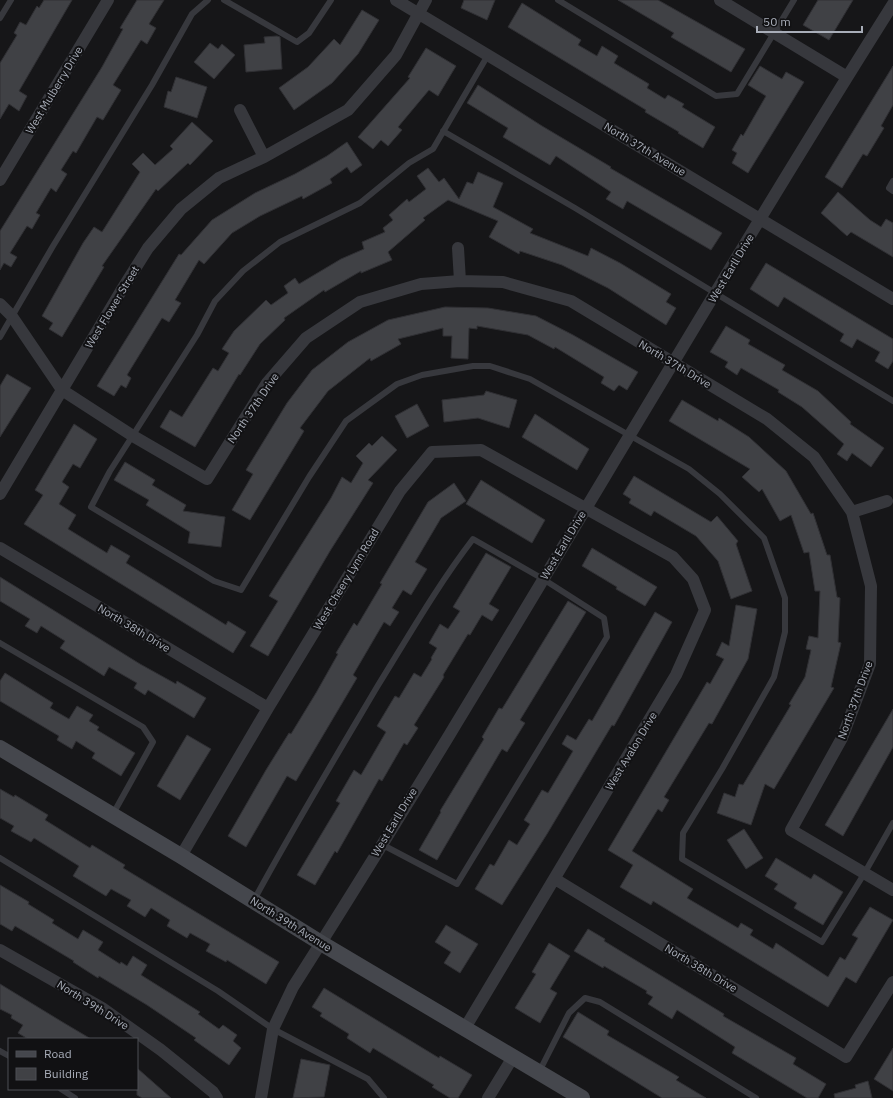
<svg xmlns="http://www.w3.org/2000/svg" width="893" height="1098" font-family="'IBM Plex Sans',sans-serif">
<rect width="100%" height="100%" fill="#161618"/>
<!-- building -->
<path fill="#404145" stroke="#303034" d="M44,0H72L19,91L27,96L19,111L9,104L0,119V63L17,35L14,33L20,22L26,25L37,6L39,8Z
M137,0H164L149,24L156,28L147,44L141,40L113,85L121,90L103,120L97,117L76,153L73,151L61,170L67,174L56,192L51,188L36,213L40,215L32,229L27,226L10,253L17,257L11,267L4,263L0,270V231L102,67L123,29L120,28Z
M464,0H495L487,20L461,8Z
M618,0H658L745,49L731,72L671,37L674,33Z
M818,0H853L829,40L803,25Z
M522,3L581,40L578,45L597,56L602,46L618,56L614,63L649,84L647,88L665,99L668,95L684,104L682,107L715,127L703,148L678,133L679,132L645,112L646,110L508,27Z
M362,10L379,20L358,54L332,83L294,110L279,88L308,67L334,39L340,45Z
M277,36L280,37L282,69L246,72L244,45L265,43L264,37Z
M210,43L218,49L222,44L235,55L214,79L194,62Z
M426,48L456,66L438,96L429,90L398,127L402,130L388,146L381,140L373,149L358,137L410,78L408,77Z
M760,66L782,79L786,72L804,82L748,173L732,163L737,153L732,150L741,134L743,136L766,96L748,85Z
M893,66V105L881,126L884,128L867,156L863,154L842,188L825,177Z
M176,77L207,87L197,118L164,107L168,91L171,92Z
M478,85L542,126L611,167L610,168L722,233L711,250L627,201L623,209L606,199L611,192L556,156L550,165L503,137L508,128L467,103Z
M192,122L213,141L190,165L188,163L158,191L156,189L102,266L104,267L62,337L49,329L53,323L42,316L83,243L94,227L102,232L140,172L132,164L143,153L155,165L173,149L170,146Z
M347,142L362,165L351,173L347,167L330,179L332,183L303,199L302,196L260,216L232,233L204,264L199,260L175,300L181,303L169,322L162,318L127,375L131,378L126,388L121,385L114,396L97,386L179,254L181,255L212,220L255,193L295,174L327,156Z
M428,168L439,182L444,178L459,199L467,182L473,184L478,172L503,183L493,207L533,229L530,233L588,256L591,248L620,263L671,294L666,302L676,308L666,325L608,288L562,265L520,251L519,254L489,237L498,221L448,200L423,218L425,220L388,252L392,260L361,273V271L325,292L324,290L284,318L285,320L260,344L240,375L239,374L195,447L160,427L170,410L182,417L213,368L218,371L229,353L222,349L234,331L266,300L271,305L288,293L284,286L295,278L299,284L341,259L364,249L362,242L385,232L383,228L393,220L389,215L407,199L409,202L426,189L417,176Z
M838,192L870,220L881,227L886,219L893,223V257L851,232L847,236L821,213Z
M766,263L893,339V361L888,369L875,361L880,352L857,339L852,348L840,341L844,334L784,297L778,307L750,289Z
M445,307L488,308L536,316L573,335L638,372L627,390L619,385L614,391L601,383L604,377L555,347L554,349L528,335L477,326V329L469,328L468,359L451,358L452,336H443V328L398,339L401,344L371,361L370,358L328,391L300,428L304,431L250,520L232,510L253,474L246,470L287,403L312,370L348,342L388,320Z
M726,326L750,340L748,344L785,365L782,370L818,391L851,422L850,424L884,448L871,467L852,453L847,461L837,454L844,444L802,407L778,392L779,390L741,368L737,375L725,367L728,362L710,352Z
M7,374L31,388L0,437V386Z
M486,391L517,400L509,428L478,418L444,422L442,400L484,395Z
M682,400L718,421L719,418L749,437L786,471L811,514L813,513L827,555H830L837,597L840,598L838,642L841,643L831,687L834,688L774,789L765,784L751,825L717,813L724,793L735,797L739,784L743,785L791,705L789,704L805,677L811,650L806,649L809,636L818,638L820,591H815L809,552L804,553L791,515L780,521L762,489L759,492L742,477L750,469L669,421Z
M417,404L429,426L407,438L395,416Z
M535,414L589,449L577,470L522,437Z
M74,424L97,439L80,468L73,464L62,482L69,487L59,504L76,515L68,529L107,553L111,545L130,556L126,563L226,625L228,621L246,632L233,653L24,524L43,495L35,490Z
M382,436L397,450L368,480L373,483L330,551L268,656L250,646L278,601L269,596L331,498L342,477L351,483L363,463L356,456L369,443L372,446Z
M125,462L155,480L152,485L186,505L183,511L225,517L221,547L188,543L190,532L146,505L149,500L114,480Z
M634,476L711,522L717,516L738,541L736,544L752,591L731,599L718,561L696,536L654,511L651,516L629,503L631,499L623,494Z
M481,480L545,520L532,543L466,504Z
M454,483L466,501L441,518L415,562L427,569L411,595L403,590L392,608L399,612L390,626L384,622L353,675L357,678L296,781L287,776L246,847L228,836L266,770L289,733L291,734L316,693L338,654L336,653L354,623L357,626L382,584L380,583L428,502Z
M592,548L657,587L645,606L616,589L617,587L582,566Z
M486,553L511,567L489,604L499,610L492,621L482,615L470,635L468,634L443,675L444,677L414,725L418,728L407,745L404,743L382,781L379,779L337,853L335,851L315,885L297,875L340,803L336,801L354,770L361,775L386,732L377,726L395,696L399,698L414,673L421,677L432,659L431,658L437,648L429,643L440,624L448,629L460,611L453,607Z
M0,577L140,664L176,684L177,681L206,698L194,718L148,690L145,695L134,688L137,683L109,667L104,676L60,648L65,641L41,626L37,633L25,626L30,619L0,601Z
M568,601L586,612L520,720L525,723L507,752L502,749L437,860L419,850L441,812L440,811L484,739L482,737L499,708L502,709Z
M736,605L757,609L748,659L712,724L709,723L664,797L669,800L662,812L658,809L632,851L693,889L687,898L738,928L741,923L753,930L750,935L773,949L776,943L828,977L840,957L845,960L858,938L852,935L870,907L893,920L856,983L846,977L828,1007L653,901L651,905L620,887L633,865L608,850L707,682L710,684L724,659L716,655L722,642L729,646Z
M655,612L672,622L614,726L612,725L547,834L502,905L475,889L490,864L494,866L509,840L517,845L530,824L524,820L542,790L548,793L573,751L562,744L567,735L576,740L589,719L592,721Z
M5,673L53,703L50,708L69,719L77,706L93,715L89,721L99,727L97,730L135,753L121,776L92,758L95,753L76,741L72,749L57,740L59,736L0,701V681Z
M893,709V747L843,836L825,825Z
M187,735L211,749L180,800L157,786Z
M0,789L14,797L15,795L48,815L45,820L90,848L92,845L125,865L123,868L279,962L266,984L227,960L226,962L206,951L210,944L190,933L187,938L167,926L170,920L151,908L145,917L127,906L131,900L111,889L106,896L73,876L79,866L34,838L31,842L11,831L14,826L0,818Z
M744,829L763,858L746,869L727,840Z
M776,858L811,879L814,874L843,892L823,925L794,908L797,903L774,889L778,884L765,876Z
M0,885L29,902L28,904L54,920L52,923L78,939L83,930L103,942L98,950L120,964L121,962L127,966L133,956L147,965L141,975L200,1012L198,1014L219,1029L223,1025L237,1035L233,1041L241,1048L229,1065L194,1040L196,1038L147,1005L99,976L98,978L73,962L74,961L15,926L12,931L0,924Z
M446,925L478,944L460,973L444,963L451,952L435,942Z
M588,929L605,939L604,941L724,1014L723,1016L796,1058L793,1064L826,1084L818,1098H807L732,1053L735,1047L677,1010L672,1019L648,1004L653,997L646,993L647,991L604,966L603,968L574,951Z
M549,943L570,956L550,989L557,993L540,1023L515,1008L536,974L532,972Z
M0,984L64,1023L91,1039H28L18,1033L23,1025L11,1018L12,1015L0,1009Z
M324,988L439,1058L440,1056L472,1075L458,1098H450L432,1087L434,1085L373,1048L370,1053L347,1038L349,1034L320,1016L322,1013L312,1007Z
M578,1012L609,1031L607,1035L679,1077L676,1080L706,1098H662L563,1037Z
M893,1048V1091L874,1079Z
M301,1059L330,1065L324,1097L293,1098Z
M137,1068L171,1098H142L137,1095Z
M868,1081L872,1098H835L834,1094L856,1088L855,1085Z"/>
<g fill="none" stroke-linecap="round" stroke-linejoin="round">
<!-- lane -->
<path stroke="#37383d" stroke-width="6" d="M224,0L297,42L309,33L331,0
M558,0L716,96L737,94L794,0
M0,18L11,0
M488,55L433,149L409,163L360,203L280,242L243,271L215,301L197,335L110,471L91,507L214,581L241,590L309,477L346,421L397,384L422,375L473,366H490L530,379L689,469L720,494L764,538L785,598V632L774,677L722,769L683,833L682,859L822,942L864,874L893,823
M443,131L575,208L893,401
M893,181L889,188L893,191
M0,337L53,246L152,85L192,14L208,0
M0,643L143,727L153,742L113,814
M0,858L218,991L273,1029L368,1079L384,1098
M254,900C293,828 335,758 377,687C408,637 437,586 473,539L543,579L604,618L607,637L457,884L381,844
M0,1051L9,1056
M539,1072L569,1013L585,998L600,1002L756,1098
M61,1089L75,1098"/>
<!-- street -->
<path stroke="#37383d" stroke-width="12" d="M396,0L893,299
M720,0L847,77
M240,110L264,157
M0,180L108,0
M458,248L460,281
M0,304L11,315L62,390L133,436L207,479L267,383L306,338L360,302L421,284L460,281L503,282L571,301L767,419L814,457L852,512L871,586L870,664L842,738L791,830L893,890
M0,494L121,291L148,248L181,209L219,178L264,157L348,110L396,55L426,0
M852,512L887,501
M0,548L268,708
M181,856L268,708L400,491L432,452L481,450L673,557L693,579L705,610L676,675L465,1028
M555,879L846,1057L893,982
M0,950L102,1008L161,1050L213,1092L217,1098
M261,1098L273,1029L293,987C499,663 688,329 893,4
M488,1098L513,1057"/>
<!-- secondary -->
<path stroke="#45474d" stroke-width="16" d="M0,748L181,856L321,943L582,1098"/>
</g>
<g text-anchor="middle" dominant-baseline="central" stroke-width="4" stroke-linejoin="round" paint-order="stroke">
<!-- street labels -->
<g font-size="11" fill="#a8adb8" stroke="#111113">
<text transform="translate(54 90) rotate(-59)">West Mulberry Drive</text>
<text transform="translate(645 149) rotate(31)">North 37th Avenue</text>
<text transform="translate(731 268) rotate(-59)">West Earll Drive</text>
<text transform="translate(112 307) rotate(-59)">West Flower Street</text>
<text transform="translate(675 364) rotate(31)">North 37th Drive</text>
<text transform="translate(253 408) rotate(-56)">North 37th Drive</text>
<text transform="translate(563 545) rotate(-59)">West Earll Drive</text>
<text transform="translate(346 579) rotate(-59)">West Cheery Lynn Road</text>
<text transform="translate(134 628) rotate(31)">North 38th Drive</text>
<text transform="translate(855 700) rotate(-70)">North 37th Drive</text>
<text transform="translate(631 751) rotate(-59)">West Avalon Drive</text>
<text transform="translate(394 822) rotate(-59)">West Earll Drive</text>
<text transform="translate(291 924) rotate(32)">North 39th Avenue</text>
<text transform="translate(701 968) rotate(31)">North 38th Drive</text>
<text transform="translate(93 1005) rotate(32)">North 39th Drive</text>
</g>
</g>
<!-- legend -->
<rect x="8" y="1038" width="130" height="52" fill="#111113" stroke="#4d4f55"/>
<rect x="16" y="1051" width="20" height="6" fill="#45474d" stroke="#4d4f55"/>
<text x="44" y="1058" font-size="12" fill="#a8adb8">Road</text>
<rect x="16" y="1068" width="20" height="12" fill="#404145" stroke="#4d4f55"/>
<text x="44" y="1078" font-size="12" fill="#a8adb8">Building</text>
<!-- scale -->
<path d="M757 26v6h105v-6" fill="none" stroke="#a8adb8" stroke-width="2"/>
<text x="763" y="26" font-size="12" fill="#a8adb8" stroke="#111113" stroke-width="3" paint-order="stroke">50 m</text>
</svg>
